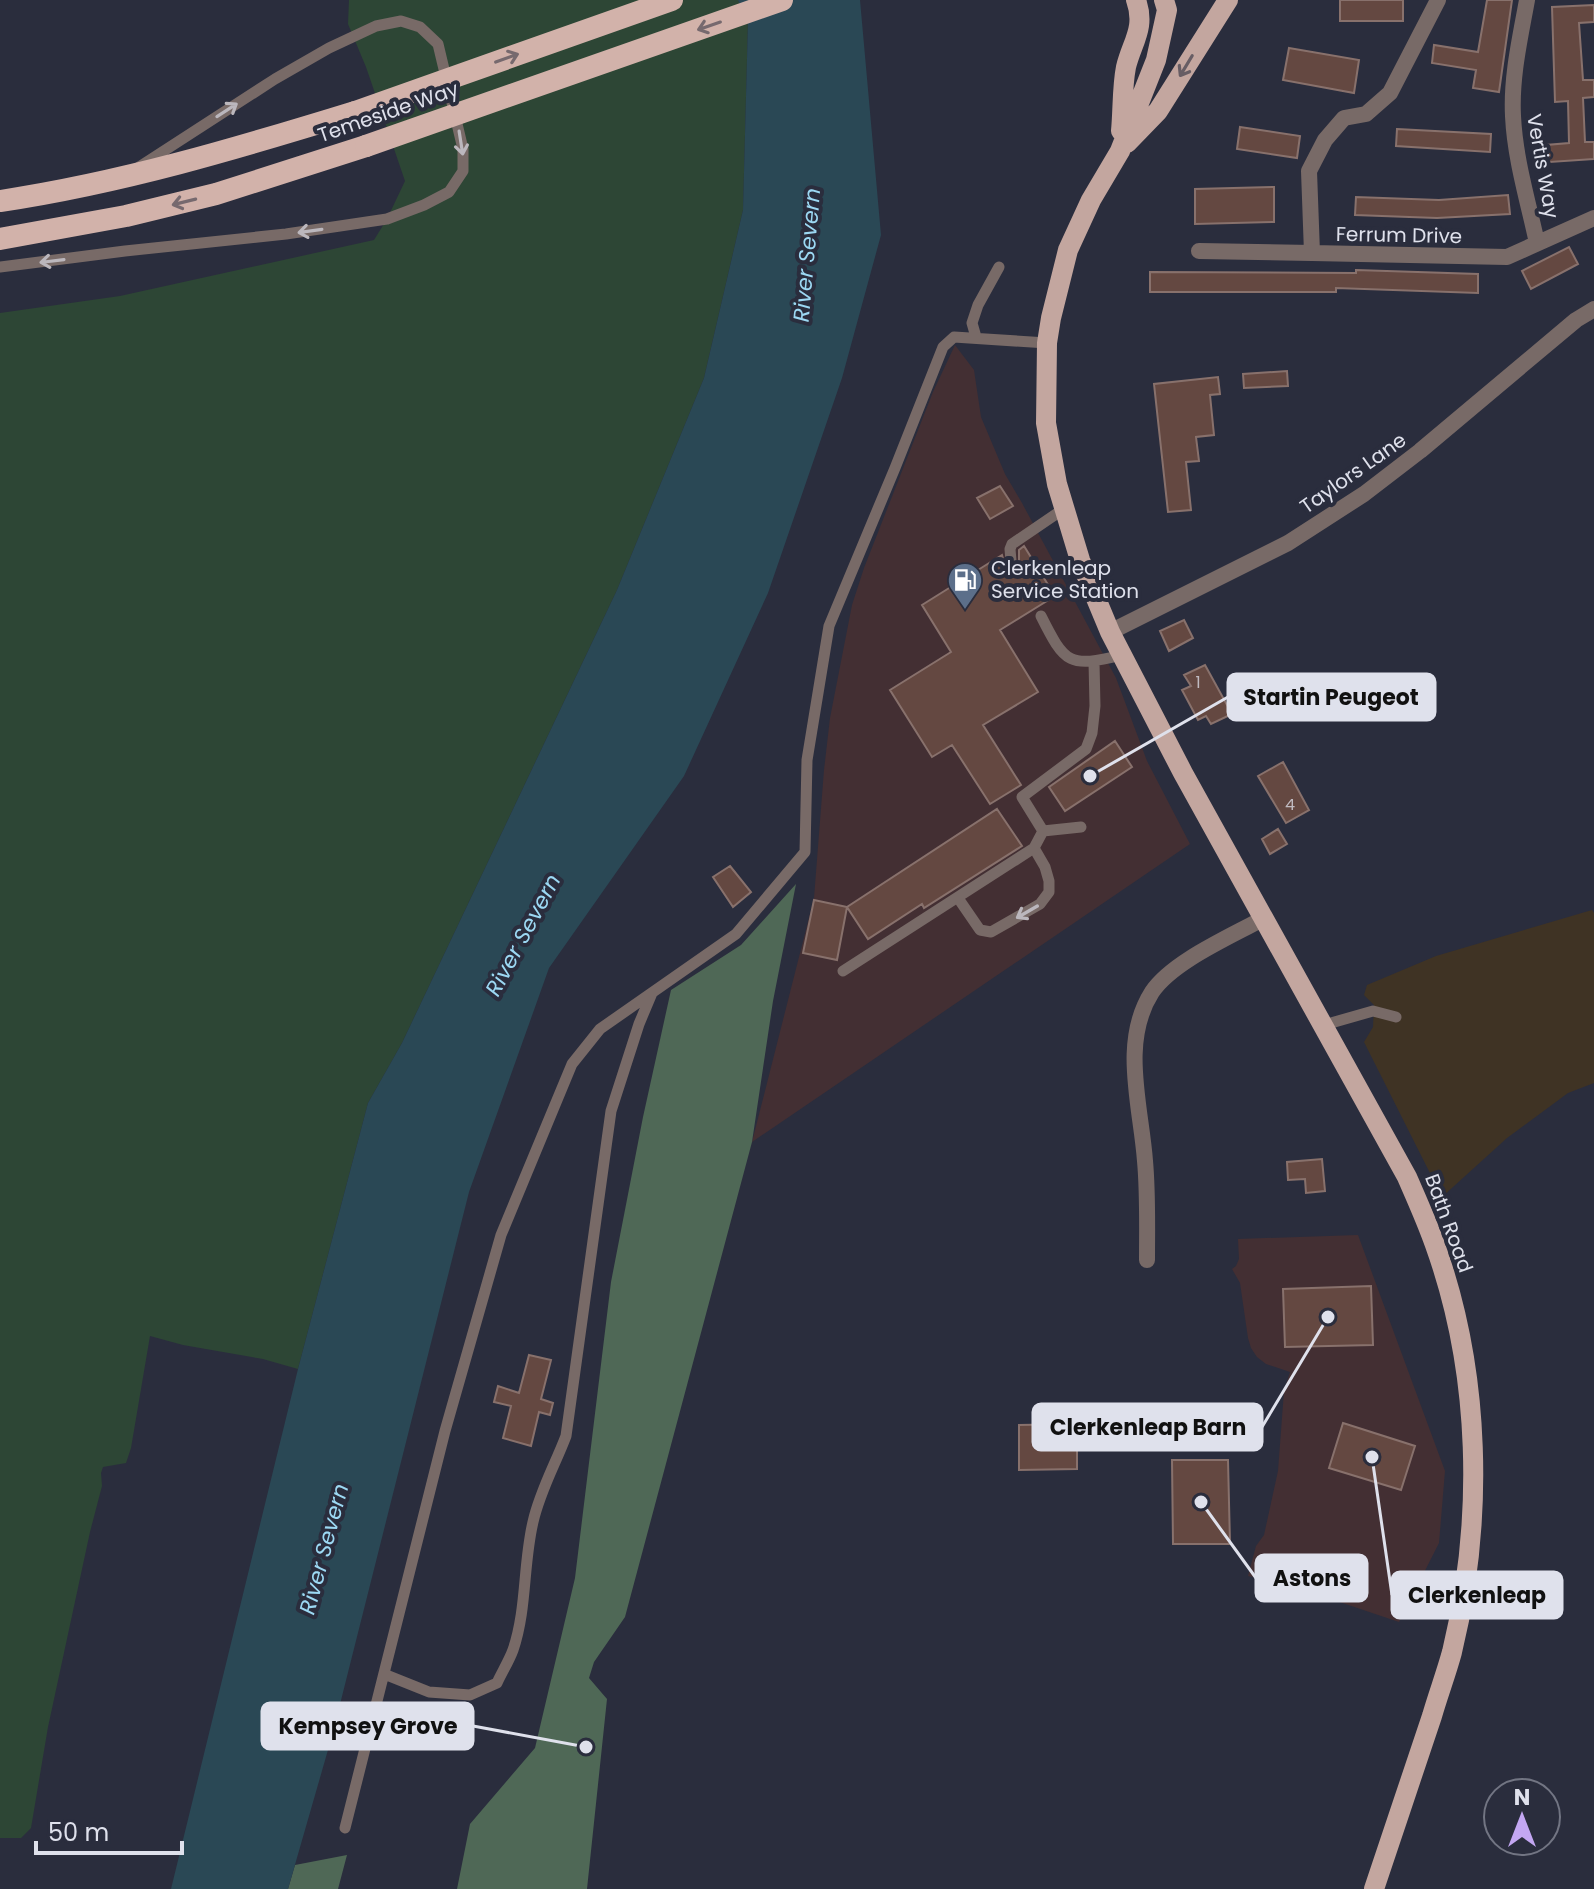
<svg xmlns="http://www.w3.org/2000/svg" width="1594" height="1889" font-family="Poppins,sans-serif">
<rect width="100%" height="100%" fill="#2a2d3d"/>
<!-- commercial -->
<path fill="#432f33" d="M955,345L974,370L981,417L1005,474L1022,503L1116,678L1147,761L1190,844L752,1142L814,898L824,770L830,718L852,605L864,568L933,392Z
M1358,1235L1445,1471L1439,1543L1399,1622L1289,1585L1248,1576L1256,1546L1264,1535L1278,1471L1284,1391L1290,1372L1266,1364L1257,1357L1251,1348L1248,1338L1240,1283L1232,1269L1236,1266L1239,1259L1238,1239Z"/>
<!-- industrial -->
<path fill="#3f3324" d="M1592,910L1594,913V1083L1568,1093L1507,1138L1442,1197L1364,1042L1373,1027L1374,1005L1364,995L1367,985L1436,956Z"/>
<!-- green -->
<path fill="#2d4635" d="M349,0H738L748,21L743,210L704,378L617,590L402,1043L368,1103L298,1369L263,1359L183,1345L150,1336L131,1448L126,1463L103,1467L101,1473L102,1486L90,1532L48,1727L31,1828L21,1838H0V313L120,296L374,240L387,219L405,181L366,67L348,24Z"/>
<!-- forest -->
<path fill="#4f6856" d="M796,884L773,1001L752,1142L625,1617L594,1662L589,1678L607,1699L587,1889H457L470,1824L535,1748L575,1578L611,1282L643,1117L671,990L741,945Z
M347,1855L338,1889H288L295,1865Z"/>
<!-- water -->
<path fill="#2a4855" d="M738,0H860L881,235L842,378L768,593L684,776L549,968L469,1192L332,1736L288,1889H171L298,1369L368,1103L402,1043L617,590L704,378L743,210L748,21Z"/>
<!-- building -->
<path fill="#644841" stroke="#88716c" stroke-width="2" d="M1340,0H1403V21H1340Z
M1487,0H1512L1499,92L1473,88L1476,70L1432,63L1434,45L1478,52Z
M1594,5V22L1579,23L1583,80H1594V97L1583,98L1585,142H1594V159L1535,163L1534,146L1569,143L1568,101L1555,102L1552,7Z
M1289,48L1359,60L1354,93L1283,80Z
M1240,127L1300,136L1297,158L1237,149Z
M1397,129L1491,134L1490,152L1396,146Z
M1274,187V222L1195,224V189Z
M1508,195L1510,214L1437,218L1355,215L1356,197L1439,200Z
M1569,247L1578,264L1531,289L1522,271Z
M1356,270L1478,274V293L1336,288V292H1150V272L1356,273Z
M1287,371L1288,386L1244,388L1243,374Z
M1218,377L1220,394L1210,395L1214,435L1196,437L1199,461L1186,462L1191,510L1168,512L1154,384Z
M1000,486L1013,506L990,519L977,498Z
M1024,546L1055,596L1000,630L1038,692L983,725L1021,785L990,804L952,745L932,757L890,690L951,652L922,605L1002,555L1005,566L1011,569L1015,568L1019,564V550Z
M1184,620L1193,638L1169,651L1160,631Z
M1205,665L1232,714L1211,724L1206,716L1198,720L1182,690L1191,686L1184,675Z
M1115,741L1132,767L1065,811L1049,787Z
M1283,762L1309,810L1286,823L1258,776Z
M997,809L1022,846L924,908L922,904L868,939L847,907Z
M1278,829L1287,844L1270,854L1262,839Z
M730,866L751,892L733,907L713,877Z
M814,900L847,907L837,960L803,953Z
M1322,1159L1325,1191L1306,1193L1305,1179L1288,1180L1287,1162Z
M1371,1286L1373,1345L1285,1347L1283,1289Z
M529,1355L551,1360L541,1399L553,1403L550,1415L539,1412L531,1446L503,1438L511,1406L494,1402L498,1386L519,1393Z
M1343,1423L1415,1446L1401,1490L1329,1468Z
M1077,1424V1469L1019,1470V1425Z
M1172,1460H1228L1230,1544H1173Z"/>
<g fill="none" stroke-linecap="round" stroke-linejoin="round">
<!-- service -->
<path stroke="#786a67" stroke-width="11" d="M0,267L125,251L286,234L387,219L424,205L449,192L463,171V149L438,44L420,27L401,21L376,26L329,48L275,79L139,167
M976,337L972,323L978,305L999,267
M1011,561L1010,549L1012,544L1065,508
M1041,616C1065,664 1069,668 1122,655
M1043,831L1081,827
M958,898L980,930L991,932L1040,904L1049,892V881L1045,867L1034,848
M843,971L1034,848L1043,831L1022,797L1086,749L1092,733L1095,706L1094,662
M1324,1025L1373,1011L1396,1017
M384,1674L429,1692L470,1695L497,1683C502,1672 509,1661 513,1650C527,1609 523,1564 533,1522C540,1491 555,1465 566,1436L611,1111L639,1024L652,993
M345,1828L445,1431L501,1235L572,1064L600,1029L736,934L805,852L807,760L829,626L895,468L943,347L954,337L1047,343"/>
<!-- minor -->
<path stroke="#786a67" stroke-width="16" d="M1438,0L1390,93L1366,114L1344,118L1325,140L1309,171L1312,253L1507,257L1594,218
M1527,0C1520,39 1511,77 1513,116C1515,159 1528,201 1537,243
M1199,251L1312,253
M1110,632L1288,543L1364,494L1420,451L1576,320L1594,309
M1147,1260C1147,1227 1148,1194 1145,1161C1141,1106 1120,1042 1152,992C1173,961 1232,936 1264,918"/>
<!-- primary -->
<path stroke="#c3a69f" stroke-width="20" d="M1164,0L1167,10L1156,60L1120,151L1091,200L1068,250L1051,318L1047,343L1046,423L1057,484L1080,560L1110,632L1183,773L1407,1177C1417,1200 1427,1222 1435,1245C1481,1373 1484,1520 1452,1652C1446,1674 1438,1695 1432,1716C1413,1774 1393,1831 1374,1889
M1121,131C1123,110 1122,87 1126,67C1132,42 1146,28 1136,0
M1127,143L1158,111L1228,0"/>
<!-- trunk -->
<path stroke="#d2b2aa" stroke-width="22" d="M0,201C121,183 238,148 355,112
M0,239L126,216L216,194L366,146"/>
<!-- trunk-bridge -->
<path stroke="#d2b2aa" stroke-width="22" d="M355,112L672,0
M366,146L782,0"/>
</g>
<!-- one-way arrows -->
<defs><path id="oneway-shaft" d="M-6 0H5M1.5-3L5.5 0L1.5 3" fill="none" stroke-width="1.6" stroke-linecap="round" stroke-linejoin="round" transform="scale(2)"/></defs>
<g stroke="#76696e">
<use href="#oneway-shaft" transform="translate(709 26) rotate(161)"/>
<use href="#oneway-shaft" transform="translate(507 58) rotate(-20)"/>
<use href="#oneway-shaft" transform="translate(184 202) rotate(166)"/>
</g>
<use stroke="#675d64" href="#oneway-shaft" transform="translate(1186 66) rotate(121)"/>
<g stroke="#bbb7bd">
<use href="#oneway-shaft" transform="translate(227 110) rotate(-33)"/>
<use href="#oneway-shaft" transform="translate(461 143) rotate(81)"/>
<use href="#oneway-shaft" transform="translate(310 231) rotate(172)"/>
<use href="#oneway-shaft" transform="translate(52 261) rotate(173)"/>
<use href="#oneway-shaft" transform="translate(1027 912) rotate(150)"/>
</g>
<!-- icons -->
<defs>
<g id="fuel-pin" transform="scale(1.8)"><path d="M0 17L-7.5 6A9.5 9.5 0 1 1 7.5 6Z" fill="#5c6f8a" stroke="#2a2d3d"/><path d="M-5.5-6h7V0h2V4h1.3V-2.5L3-4.5l.8-.8L6-3V5H2.5V1h-1V6h-7ZM-4.2-4.7v3.2H.2V-4.7Z" fill="#fff"/></g>
</defs>
<g fill-rule="evenodd">
<use href="#fuel-pin" x="965" y="580"/>
</g>
<g text-anchor="middle" dominant-baseline="central" stroke-width="8" stroke-linejoin="round" paint-order="stroke">
<!-- number labels -->
<g font-size="16" fill="#c0bbc1">
<text x="1198" y="682">1</text>
<text x="1290" y="804">4</text>
</g>
<!-- street labels -->
<g font-size="20" fill="#dfe1ec" stroke="#2a2d3d">
<text transform="translate(388 112) rotate(-19)">Temeside Way</text>
<text transform="translate(1543 166) rotate(80)">Vertis Way</text>
<text transform="translate(1399 235) rotate(1)">Ferrum Drive</text>
<text transform="translate(1353 473) rotate(-35)">Taylors Lane</text>
<text transform="translate(1449 1223) rotate(70)">Bath Road</text>
</g>
<!-- poi labels -->
<g font-size="20" fill="#dfe1ec" stroke="#2a2d3d" text-anchor="start">
<text x="991" y="568">Clerkenleap<tspan x="991" dy="23">Service Station</tspan></text>
</g>
<!-- water labels -->
<g font-size="22" font-style="italic" fill="#9cd8f3" stroke="#2a2d3d">
<text transform="translate(807 255) rotate(-85)">River Severn</text>
<text transform="translate(523 935) rotate(-62)">River Severn</text>
<text transform="translate(324 1549) rotate(-75)">River Severn</text>
</g>
</g>
<!-- callouts -->
<path fill="none" stroke="#dfe1ec" stroke-width="3" d="M1090 776L1228 697M1328 1317L1262 1427M1201 1502L1256 1578M1372 1457L1392 1595M586 1747L473 1726"/>
<g fill="#dfe1ec" stroke="#2a2d3d" stroke-width="3">
<circle cx="1090" cy="776" r="8"/>
<circle cx="1328" cy="1317" r="8"/>
<circle cx="1201" cy="1502" r="8"/>
<circle cx="1372" cy="1457" r="8"/>
<circle cx="586" cy="1747" r="8"/>
</g>
<g fill="#dfe1ec" stroke="#dfe1ec" stroke-width="3">
<rect x="1228" y="674" width="207" height="46" rx="8"/>
<rect x="1033" y="1404" width="229" height="46" rx="8"/>
<rect x="1256" y="1555" width="111" height="46" rx="8"/>
<rect x="1392" y="1572" width="170" height="46" rx="8"/>
<rect x="262" y="1703" width="211" height="46" rx="8"/>
</g>
<g font-size="22" text-anchor="middle" font-weight="bold" fill="#111">
<text x="1331" y="705">Startin Peugeot</text>
<text x="1148" y="1435">Clerkenleap Barn</text>
<text x="1312" y="1586">Astons</text>
<text x="1477" y="1603">Clerkenleap</text>
<text x="368" y="1734">Kempsey Grove</text>
</g>
<!-- north arrow -->
<g transform="translate(1522 1817)"><circle r="38" fill="#2a2d3d" stroke="#727583" stroke-width="2"/>
<path d="M0-6L14 30L0 20L-14 30Z" fill="#c3a7f2"/>
<text y="-12" font-size="22" font-weight="bold" text-anchor="middle" fill="#dfe1ec">N</text>
</g>
<!-- scale -->
<path d="M36 1841v12h146v-12" fill="none" stroke="#dfe1ec" stroke-width="4"/>
<text x="48" y="1841" font-size="24" fill="#dfe1ec" stroke="#2a2d3d" stroke-width="6" paint-order="stroke">50 m</text>
</svg>
